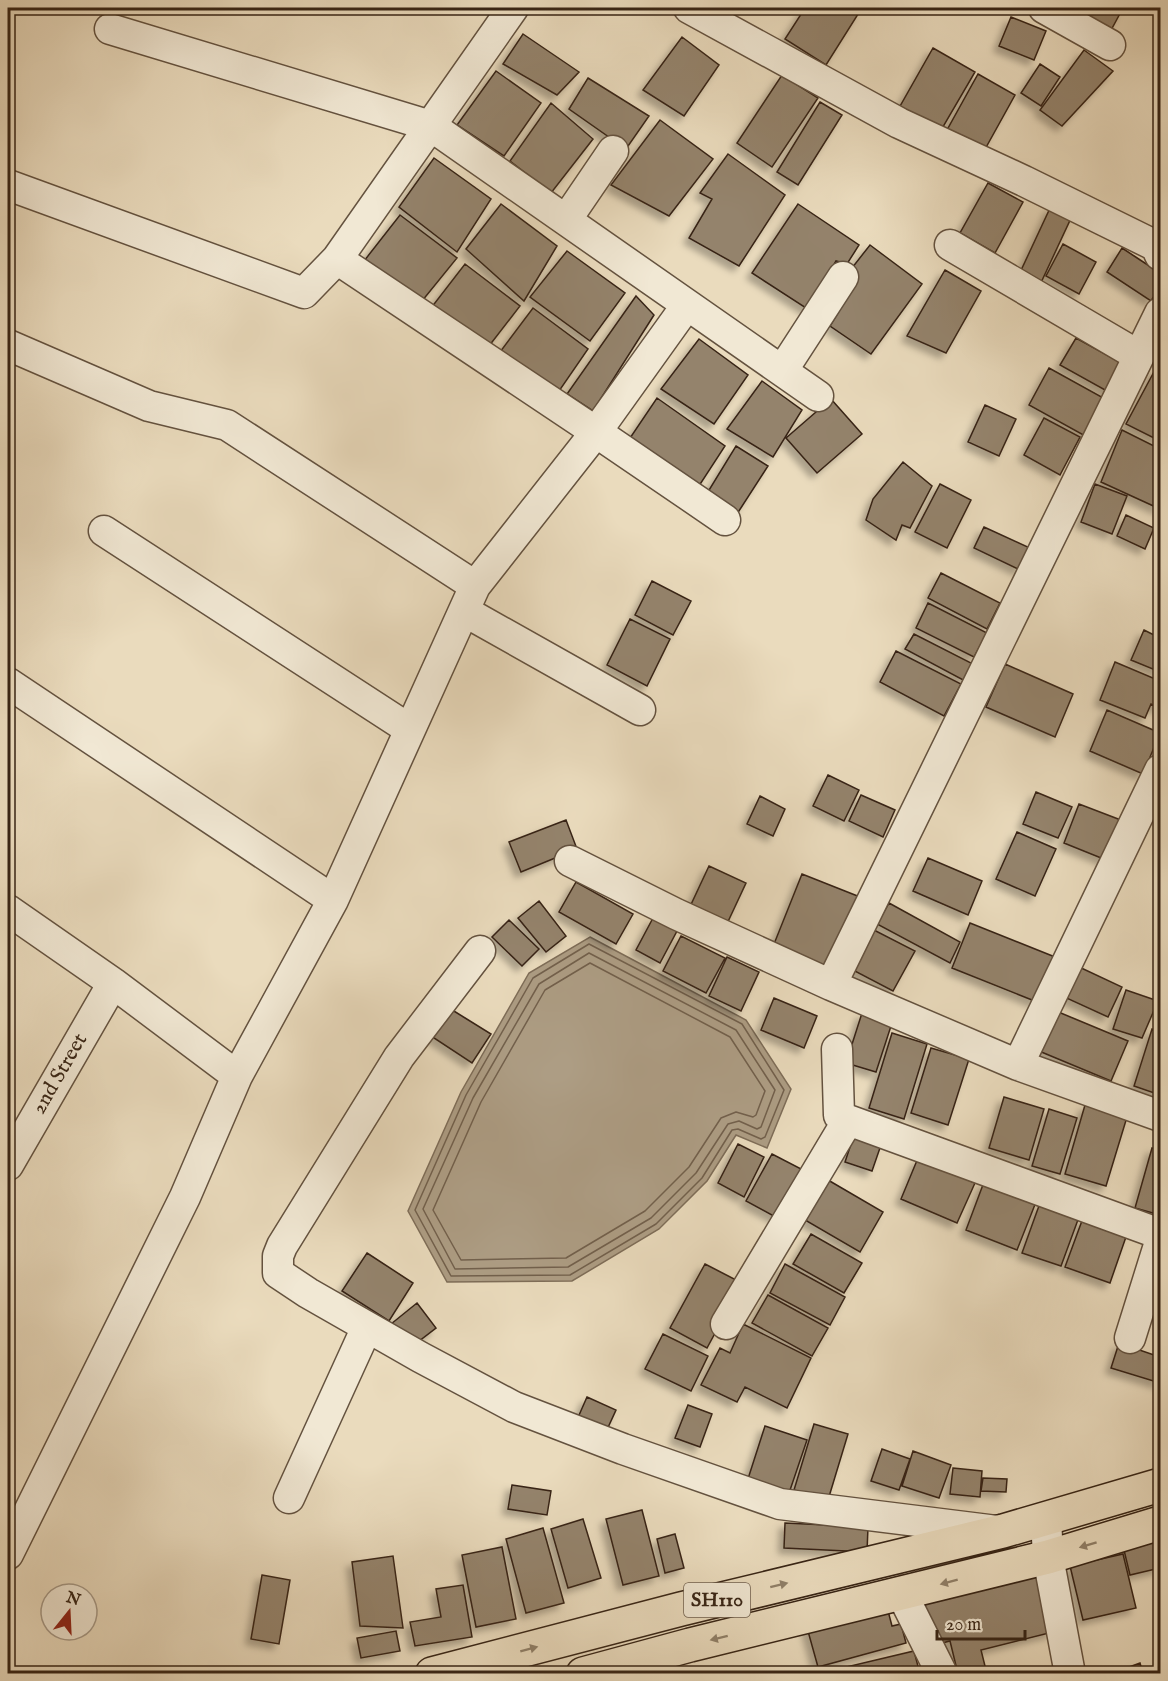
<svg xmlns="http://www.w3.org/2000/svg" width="1168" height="1681" font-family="'IM FELL English',serif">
<defs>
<filter id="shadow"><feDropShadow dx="-5.5" dy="5.5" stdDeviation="3" flood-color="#0004"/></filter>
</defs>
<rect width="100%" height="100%" fill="#eadbbd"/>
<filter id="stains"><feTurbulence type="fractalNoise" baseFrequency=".00333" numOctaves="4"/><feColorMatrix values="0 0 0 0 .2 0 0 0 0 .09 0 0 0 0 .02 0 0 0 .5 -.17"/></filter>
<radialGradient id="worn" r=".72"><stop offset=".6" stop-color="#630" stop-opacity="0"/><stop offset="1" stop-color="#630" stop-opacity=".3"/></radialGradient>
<!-- water -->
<path fill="#ad9d84" stroke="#7e6d58" stroke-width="1.5" d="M590,937L746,1020L791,1089L767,1148L736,1135L707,1181L659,1229L572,1281L447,1282L408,1211L461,1092L529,973Z"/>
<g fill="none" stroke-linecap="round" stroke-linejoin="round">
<!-- shore -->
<path stroke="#72604c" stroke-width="1.5" d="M589,944L742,1024L784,1090L765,1137L761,1139L738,1129L732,1130L702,1178L656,1224L570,1275L451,1276L415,1210L466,1095L533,978Z
M589,953L736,1030L775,1090L761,1127L757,1129L739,1121L728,1124L696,1173L651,1218L568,1267L455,1269L423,1209L473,1098L539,984Z
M590,963L730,1037L765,1091L756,1115L753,1117L736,1112L721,1118L689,1167L645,1211L566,1258L461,1260L433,1210L481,1102L545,990Z"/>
</g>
<!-- building -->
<path fill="#94836c" stroke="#372415" stroke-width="1.5" filter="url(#shadow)" d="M805,8H855L860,11L826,65L785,39Z
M1083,8H1123L1110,32L1079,16Z
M1011,17L1046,31L1034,60L999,46Z
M523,34L579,72L557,95L503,64Z
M682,37L719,65L684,116L643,90Z
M933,48L975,72L940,132L899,108Z
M1084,50L1113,71L1062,126L1040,110Z
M1040,64L1060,77L1041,106L1021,93Z
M496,71L541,103L504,156L457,125Z
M978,74L1015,95L984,151L947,130Z
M782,75L818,98L772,167L737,143Z
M588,78L649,116L626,149L569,109Z
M820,102L842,115L798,185L777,172Z
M551,103L593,139L551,193L510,161Z
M660,120L713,159L669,216L611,185Z
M728,154L785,195L739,266L689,238L712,199L700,193Z
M434,158L491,199L457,252L399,207Z
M988,183L1023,202L995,253L960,233Z
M501,204L557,246L524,301L466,249Z
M798,204L859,245L847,264L836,261L809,310L752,273Z
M1051,206L1072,216L1038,289L1017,279Z
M400,215L457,258L422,301L364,261Z
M1063,244L1096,262L1079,294L1046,276Z
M870,245L922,284L871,354L830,326L858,279L848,273Z
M1122,248L1160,273V287L1151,301L1107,272Z
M567,251L625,293L590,341L530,297Z
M465,264L520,306L489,346L431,308Z
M945,270L981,291L946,353L907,336Z
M636,296L654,315L593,411L567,394Z
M533,308L588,349L557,394L500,352Z
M1076,338L1129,367L1114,395L1060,365Z
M699,339L748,375L714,424L661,389Z
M1049,368L1107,400L1087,437L1029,405Z
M1156,368L1160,371V441L1126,424Z
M762,381L802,410L773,457L727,429Z
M657,398L725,446L697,489L628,441Z
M831,399L862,434L817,473L786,438Z
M985,405L1016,419L999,456L968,442Z
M1044,418L1080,437L1060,475L1024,455Z
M1122,430L1160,449V509L1101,482Z
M736,446L768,466L737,514L706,495Z
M903,462L932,486L910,528L902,525L896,540L866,520L873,499Z
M940,484L971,500L947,548L915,532Z
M1095,484L1127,496L1112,534L1081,522Z
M1126,515L1154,528L1145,549L1117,536Z
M984,527L1030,548L1020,570L974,548Z
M941,573L1000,603L987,629L928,598Z
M652,581L691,601L673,635L635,615Z
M928,603L987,633L974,657L916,628Z
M630,619L670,639L647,686L607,665Z
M1144,630L1160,638V672L1131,660Z
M914,634L973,664L965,681L905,649Z
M896,651L961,684L944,716L880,682Z
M1115,662L1160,681V708L1151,704L1145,718L1100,700Z
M1005,664L1073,694L1055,737L986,707Z
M1107,710L1160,733L1143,774L1090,751Z
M828,775L859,790L844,821L813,806Z
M1036,792L1072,807L1058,838L1023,824Z
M861,795L895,810L883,837L849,821Z
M760,796L785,809L773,836L747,824Z
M1079,804L1126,822L1111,862L1064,843Z
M566,820L577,849L521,872L509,842Z
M1017,832L1056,849L1035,896L996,879Z
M928,858L982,881L968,915L913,891Z
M709,866L746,883L725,928L688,911Z
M802,874L860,897L829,972L772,949Z
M576,882L633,914L616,944L559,912Z
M539,901L566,936L546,952L518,918Z
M889,903L960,942L950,963L877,924Z
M653,918L677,931L660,963L636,950Z
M509,920L539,949L522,966L492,937Z
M970,923L1055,957L1037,1002L952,968Z
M870,928L915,951L893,991L849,968Z
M681,936L725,958L706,993L663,971Z
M727,957L759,972L741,1011L709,996Z
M1077,966L1122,987L1108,1017L1062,996Z
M1126,990L1158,1001L1142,1038L1113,1029Z
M774,998L817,1016L804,1048L761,1030Z
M449,1008L491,1034L472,1063L431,1036Z
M1056,1011L1128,1041L1111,1081L1039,1051Z
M862,1013L892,1023L876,1072L846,1063Z
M1152,1029L1160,1033V1095L1134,1086Z
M892,1033L927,1044L904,1119L869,1108Z
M931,1048L969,1059L948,1125L911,1113Z
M1004,1097L1044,1109L1029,1160L989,1148Z
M1085,1105L1127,1117L1106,1186L1065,1174Z
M1049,1109L1077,1118L1060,1174L1032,1166Z
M854,1135L881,1145L872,1171L845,1162Z
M738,1144L764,1157L744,1197L718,1183Z
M1152,1148L1160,1150V1215L1135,1208Z
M772,1154L807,1172L781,1220L746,1201Z
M918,1158L975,1183L957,1223L901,1199Z
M828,1180L883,1212L860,1252L805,1220Z
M984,1182L1036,1202L1017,1250L966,1230Z
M1040,1203L1079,1217L1061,1266L1022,1253Z
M1083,1218L1127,1234L1110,1283L1065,1267Z
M811,1234L862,1263L844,1293L793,1264Z
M367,1253L413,1283L389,1321L342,1291Z
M705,1264L742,1283L707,1348L670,1328Z
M785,1264L845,1297L830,1325L770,1293Z
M768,1295L828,1328L812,1356L752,1323Z
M417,1303L436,1328L410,1348L391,1324Z
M743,1324L811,1358L787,1408L745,1387L737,1402L701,1385L720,1348L730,1353Z
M663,1334L708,1356L691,1391L645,1369Z
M1119,1343L1160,1357V1383L1111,1368Z
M587,1397L616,1410L605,1434L576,1422Z
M688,1405L712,1414L700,1447L675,1438Z
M814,1424L848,1434L828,1500L794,1490Z
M765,1426L807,1440L787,1499L746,1485Z
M882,1449L910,1459L899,1490L871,1481Z
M913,1451L951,1465L939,1498L902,1486Z
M953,1468L982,1471L980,1497L950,1494Z
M983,1478L1007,1479L1006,1492L981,1491Z
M512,1485L551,1491L547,1515L508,1509Z
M642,1510L659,1576L623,1585L606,1519Z
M583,1519L601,1578L568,1588L551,1529Z
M785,1523L868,1527L867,1552L784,1548Z
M543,1528L564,1603L526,1613L506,1539Z
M675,1534L684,1568L665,1573L657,1539Z
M1158,1538L1160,1568L1130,1575L1123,1546Z
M502,1547L516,1619L476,1627L462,1555Z
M1123,1554L1136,1608L1083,1620L1070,1566Z
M393,1556L403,1628L360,1626L352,1562Z
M1038,1569L1053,1632L981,1650L987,1674H958L950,1641L934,1645L923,1596Z
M262,1575L290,1580L279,1644L251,1639Z
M463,1585L472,1637L415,1646L410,1622L441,1617L436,1589Z
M887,1607L892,1626L901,1624L906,1643L818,1667L806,1624Z
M396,1631L400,1651L361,1658L357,1638Z
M914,1651L920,1674H843L842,1668Z
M1140,1663L1143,1674H1110Z"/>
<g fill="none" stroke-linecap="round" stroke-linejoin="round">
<!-- minor casing -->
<g stroke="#64523f" stroke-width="33">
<path id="minor" d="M689,8L899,123L1024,181L1156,246L1160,255
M1044,8L1110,45
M110,29L431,126L818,396
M8,185L304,293L337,259L513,8
M566,220L613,151
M950,245L1139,356
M687,305L596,432L725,520
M1160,313L831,985L1018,1065L1160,1116
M8,345L149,406L227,425L475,586
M782,371L843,277
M104,531L409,729
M464,611L640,710
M8,683L333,900
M570,861L676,914L831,985
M8,910L113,983L237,1076
M480,951L399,1057L282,1246L278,1256V1273L308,1293L420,1357L514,1407L623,1449L780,1504L997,1531
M837,1049L839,1115L848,1120L1160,1234
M1018,1065L1160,770
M8,1165L113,983
M726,1324L848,1120
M1130,1338L1160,1242
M289,1498L367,1327
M1046,1519L1048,1557L1070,1674
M8,1554L185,1197L237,1076L333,900L475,586L596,432L337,259
M902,1594L942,1674"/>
</g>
<!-- major casing -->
<g stroke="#372415" stroke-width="36">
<path id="major" d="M432,1674L681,1609L1003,1531L1160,1485
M583,1674L690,1645L1048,1557L1160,1523"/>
</g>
<!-- minor -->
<use href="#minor" stroke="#f1e8d4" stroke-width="30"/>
<!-- major -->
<use href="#major" stroke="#eadbbd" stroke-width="33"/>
</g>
<!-- one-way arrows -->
<defs><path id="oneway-solid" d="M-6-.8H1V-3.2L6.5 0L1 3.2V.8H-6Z" transform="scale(1.5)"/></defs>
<g fill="#908069">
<use href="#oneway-solid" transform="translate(1088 1545) rotate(163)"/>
<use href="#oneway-solid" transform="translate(949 1582) rotate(165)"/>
<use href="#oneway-solid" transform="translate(779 1585) rotate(-14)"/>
<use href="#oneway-solid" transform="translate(719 1638) rotate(166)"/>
<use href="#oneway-solid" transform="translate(529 1649) rotate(-15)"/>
</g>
<g text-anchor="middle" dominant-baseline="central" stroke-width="5" stroke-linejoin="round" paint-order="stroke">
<!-- shield labels -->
<rect fill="#f1e8d4" stroke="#6f5f4e" stroke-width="1.5" x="684" y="1583" width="66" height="34" rx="4.5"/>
<g font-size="20" font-weight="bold" fill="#372415">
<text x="717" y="1600">SH110</text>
</g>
<!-- street labels -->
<g font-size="21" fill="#372415" stroke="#f1e8d4">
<text transform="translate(60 1074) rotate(-60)">2nd Street</text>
</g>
</g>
<!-- margin -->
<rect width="1168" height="1681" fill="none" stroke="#eadbbd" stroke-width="30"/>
<rect x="9" y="9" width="1150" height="1663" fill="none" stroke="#372415" stroke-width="3"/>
<rect x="15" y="15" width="1138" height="1651" fill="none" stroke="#372415" stroke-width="1.5"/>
<!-- north arrow -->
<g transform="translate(69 1612) rotate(18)"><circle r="28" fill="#f1e8d4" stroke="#a79a88" stroke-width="1.5"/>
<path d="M0-4.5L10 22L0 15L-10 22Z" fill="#8f2418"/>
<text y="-9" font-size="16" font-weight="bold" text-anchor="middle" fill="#372415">N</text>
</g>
<!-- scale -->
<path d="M937 1630v9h88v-9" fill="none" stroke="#372415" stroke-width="3"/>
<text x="946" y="1630" font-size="18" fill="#372415" stroke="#f1e8d4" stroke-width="4.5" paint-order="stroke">20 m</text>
<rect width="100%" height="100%" filter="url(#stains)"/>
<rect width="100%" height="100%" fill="url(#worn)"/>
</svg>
